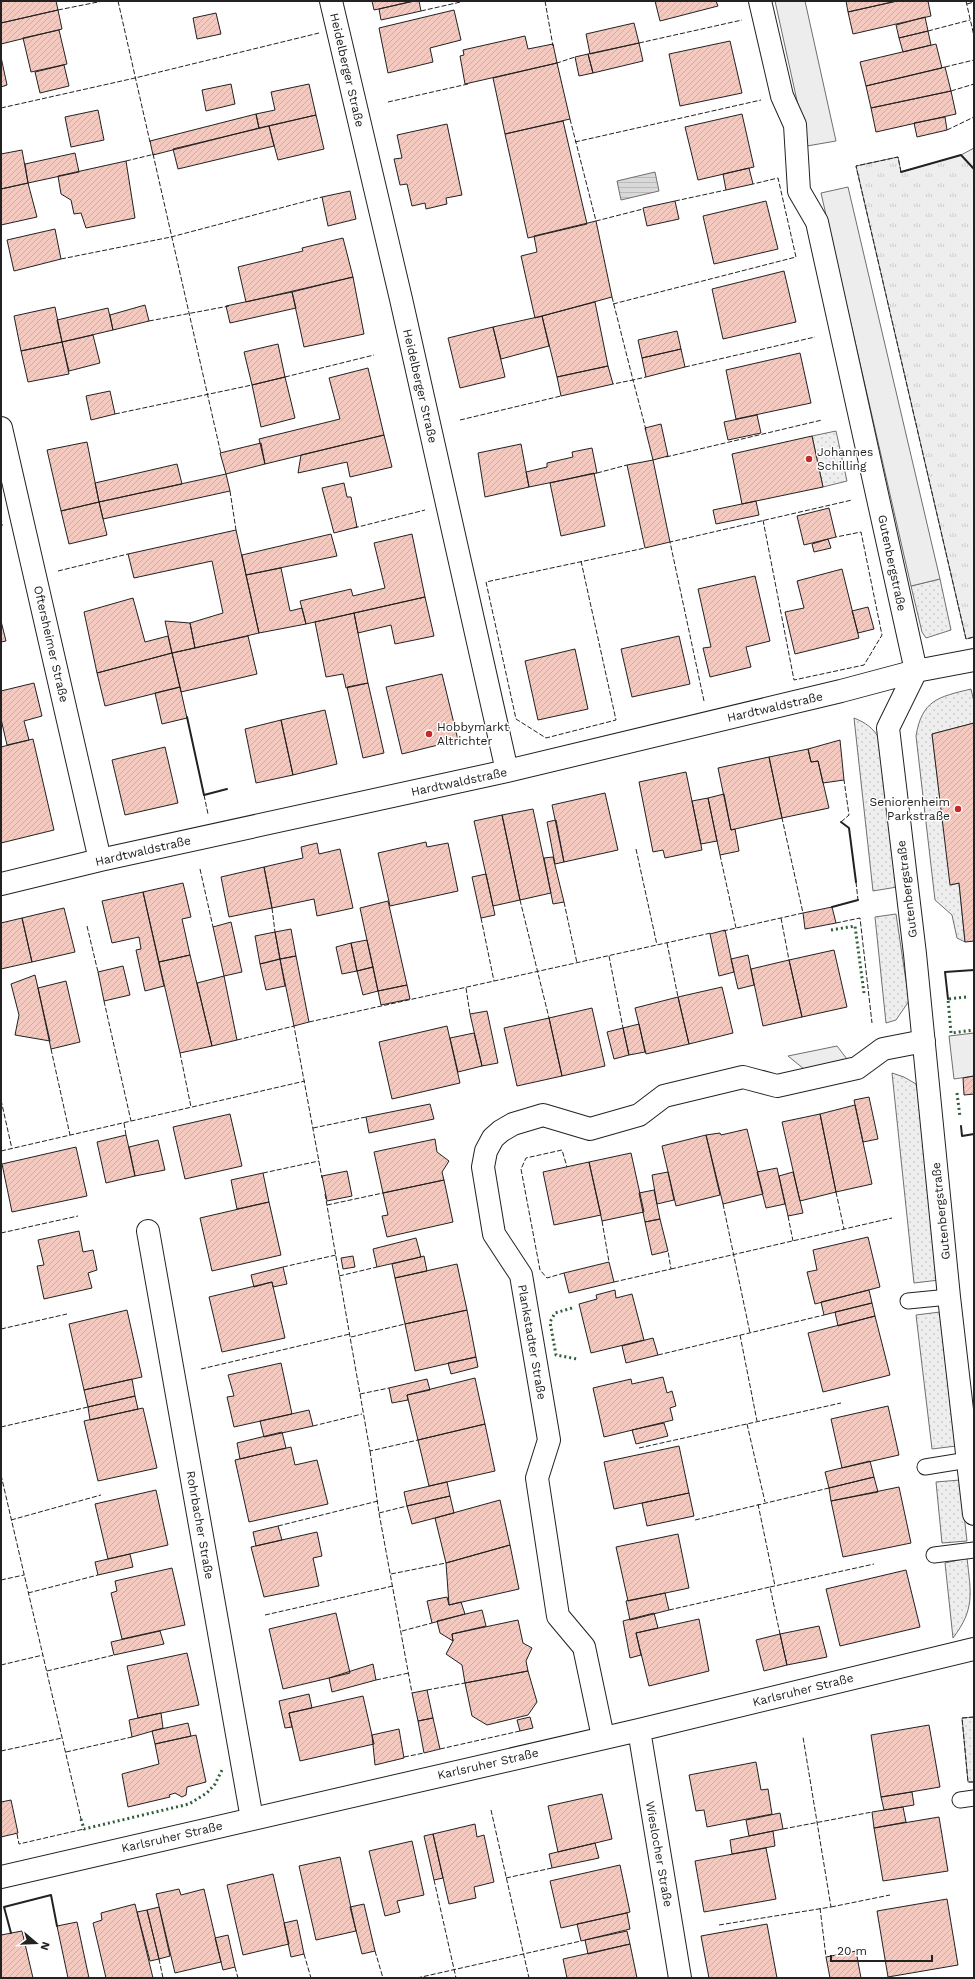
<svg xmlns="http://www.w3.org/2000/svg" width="975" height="1979" font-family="'Work Sans',sans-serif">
<defs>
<pattern id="grass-dots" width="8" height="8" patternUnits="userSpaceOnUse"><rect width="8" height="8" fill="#eee"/><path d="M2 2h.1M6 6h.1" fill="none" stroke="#ccc" stroke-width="1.8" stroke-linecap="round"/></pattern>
<pattern id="park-tufts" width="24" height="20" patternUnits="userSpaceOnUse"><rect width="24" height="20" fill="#eee"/><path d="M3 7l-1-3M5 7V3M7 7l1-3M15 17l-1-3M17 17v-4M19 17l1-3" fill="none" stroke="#ccc"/></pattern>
<pattern id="water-rules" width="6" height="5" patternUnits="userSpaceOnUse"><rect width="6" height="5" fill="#d9d9d9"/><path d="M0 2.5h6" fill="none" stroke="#bababa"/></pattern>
<pattern id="building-hatch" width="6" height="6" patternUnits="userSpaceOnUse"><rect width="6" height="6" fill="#f3c9c0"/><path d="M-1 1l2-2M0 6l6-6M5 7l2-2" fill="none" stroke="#d0aca5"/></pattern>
</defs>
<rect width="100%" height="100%" fill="#fff"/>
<!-- grass -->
<path fill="url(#grass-dots)" stroke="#6f6f6f" d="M836,431L847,481L823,487L812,436Z
M940,579L951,630L926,638L922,632L911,586Z
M971,689L974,702V723L932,734L951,885L959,883L965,942L957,938L952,915L935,900L916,736C922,700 938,697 971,689Z
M854,718C866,723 872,727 879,738L897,887L873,891Z
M896,914L909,1001L896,1020L886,1023L875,917Z
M892,1073L904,1077L916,1084L919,1098L939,1280L914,1283Z
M940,1312L956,1446L932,1449L916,1315Z
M960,1480L967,1541L942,1543L936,1482Z
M967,1558C971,1594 975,1609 953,1638L945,1563Z
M974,1717V1782H968L962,1718Z"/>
<!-- park -->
<path fill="url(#park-tufts)" stroke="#6f6f6f" d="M974,148V637L966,639L856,166L898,157L901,172L961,155Z"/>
<!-- parking -->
<path fill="#ededed" stroke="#6f6f6f" d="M775,1H805L836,141L807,146Z
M848,187L940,579L911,586L821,193Z
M974,1033V1076L954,1079L949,1036Z
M837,1046L847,1059L804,1069L788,1056Z"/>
<!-- water -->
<path fill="url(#water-rules)" stroke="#6f6f6f" d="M655,172L659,191L621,200L617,181Z"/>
<!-- building -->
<path fill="url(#building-hatch)" stroke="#222" d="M1,1H56L58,10L1,23Z
M372,1H414L374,10Z
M414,1H419L421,11L381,20L379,9Z
M655,1H716L718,6L660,21Z
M846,1H897L848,12Z
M897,1H928L931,16L853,34L848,12Z
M58,10L62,29L1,44V23Z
M454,10L461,40L430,48L433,62L388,73L379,28Z
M216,13L221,34L197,39L193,18Z
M925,17L928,31L899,38L896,25Z
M634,23L639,43L590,54L586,34Z
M59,30L67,64L31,72L23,38Z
M928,31L931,45L903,52L899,38Z
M525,36L528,49L553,44L557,63L465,84L460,56L464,55L463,50Z
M730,41L742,93L680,106L669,54Z
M639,43L643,61L593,73L588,54Z
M936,44L942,68L866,86L860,62Z
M588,54L593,73L579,76L575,57Z
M1,57L7,85L1,87Z
M557,63L570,119L505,134L493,78Z
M64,65L69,86L40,93L35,72Z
M945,67L951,91L871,108L866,86Z
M231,84L235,104L206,111L202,90Z
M309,84L316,115L259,128L256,114L275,110L271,92Z
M951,91L956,114L876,132L871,108Z
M98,110L104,140L71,147L65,117Z
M256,114L259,128L153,155L150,141Z
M742,114L754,167L698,180L685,127Z
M316,115L324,149L278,160L269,126Z
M945,117L947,130L917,137L914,123Z
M563,121L587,224L528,238L505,134Z
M447,124L462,195L446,198L447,204L426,209L425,203L412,206L407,184L400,185L394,159L402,158L397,135Z
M269,126L274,146L178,169L173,149Z
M22,150L28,183L1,189V154Z
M75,153L79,172L28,183L25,164Z
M126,161L135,218L86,228L81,213L74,214L71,200L61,194L58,176Z
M749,168L753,184L726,190L723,174Z
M28,183L37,217L1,225V189Z
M350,191L356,219L328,226L322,197Z
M675,201L679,219L647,226L643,208Z
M766,201L778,249L714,264L703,216Z
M596,221L612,297L535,318L521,256L537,252L534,236Z
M55,229L61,259L14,271L7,240Z
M343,238L353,277L246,302L238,267L303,251L302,248Z
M784,271L796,322L723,339L712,289Z
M353,277L364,334L304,347L292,292Z
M292,292L296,308L230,323L226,306Z
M595,302L608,366L557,377L542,316Z
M145,305L149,321L113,330L110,315Z
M55,307L62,342L21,351L14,316Z
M108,308L113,330L62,342L57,320Z
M542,316L549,346L501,359L493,327Z
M493,327L505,377L460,388L448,338Z
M677,331L681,349L642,358L638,340Z
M93,335L100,363L69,371L62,342Z
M62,342L69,374L28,382L21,351Z
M278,344L285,377L252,385L244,352Z
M681,349L685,367L646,377L642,358Z
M800,353L811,403L736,419L726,370Z
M608,366L613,384L561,396L557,377Z
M368,368L384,435L265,464L259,439L340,419L329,378Z
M285,377L295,418L261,427L252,385Z
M110,391L115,414L91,420L86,396Z
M757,415L761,433L728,440L724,422Z
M661,424L668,456L653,460L645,428Z
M384,435L392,467L350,477L347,462L298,473L301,455Z
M812,436L823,487L742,504L732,454Z
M87,442L99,502L61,511L47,450Z
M261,443L265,464L226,474L220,453Z
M521,444L529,487L485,497L478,453Z
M592,448L597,473L529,487L526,472L547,467V463L573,457L572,452Z
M653,460L670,542L645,548L627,465Z
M177,464L182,484L99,502L95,483Z
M594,473L605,526L561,536L550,483Z
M226,474L230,491L103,519L99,502Z
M344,483L347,497H351L357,527L334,533L322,488Z
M756,501L759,515L716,524L713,510Z
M99,502L107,535L69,544L61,511Z
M829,508L836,537L804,545L797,516Z
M236,530L259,633L195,648L190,623L223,613L212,561L134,578L128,554Z
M331,534L337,556L246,575L242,555Z
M412,534L425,597L306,624L300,601L351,589L353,596L385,588L374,543Z
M828,539L831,548L814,552L812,544Z
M281,568L290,611L302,608L306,624L259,633L246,575Z
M842,569L859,638L795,654L785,612L804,608L797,581Z
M755,576L770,641L746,647L751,667L710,677L703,648L711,647L698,589Z
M425,597L434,636L395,644L391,625L358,633L354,613Z
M133,598L145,642L168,636L172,653L97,673L84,612Z
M868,607L874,629L858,633L852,611Z
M354,613L368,683L346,688L343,674L326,677L315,622Z
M1,621L6,641L1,642Z
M165,621L190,623L195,648L172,653Z
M248,636L257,674L181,692L172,653Z
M679,636L690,684L632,697L621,649Z
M575,649L588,709L538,720L525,661Z
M172,653L180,687L105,706L97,673Z
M442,674L458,740L402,754L386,687Z
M34,683L42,716L24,721L29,740L7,745L1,719V691Z
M368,683L384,753L363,758L347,687Z
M180,687L187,718L162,724L155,693Z
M325,710L337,764L293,775L281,720Z
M281,720L293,775L256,783L245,729Z
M974,723V941L965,942L959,883L950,885L932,734Z
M33,739L54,830L1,843V747Z
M840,740L844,780L823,783L818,761L811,762L808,749Z
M165,747L178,803L125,815L112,760Z
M808,749L811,762L818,761L829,808L782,818L769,757Z
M769,757L782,818L731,830L718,768Z
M686,772L702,850L665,858L663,850L653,852L639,782Z
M605,793L618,850L564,862L552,805Z
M724,794L731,830L735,829L739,851L720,855L708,798Z
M708,798L717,841L701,844L692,801Z
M533,809L551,893L520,900L502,815Z
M502,815L520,900L493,906L474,821Z
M556,820L564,862L555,864L547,822Z
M426,842L427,847L448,843L458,891L390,906L378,853Z
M317,843L319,854L340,849L353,908L317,916L314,899L272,908L264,867L303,858L301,847Z
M553,857L564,902L553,904L544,858Z
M264,867L272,908L229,917L221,877Z
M486,874L495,915L481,918L472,877Z
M183,883L191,917L182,919L190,955L159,962L143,892Z
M143,892L164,986L145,991L136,950L141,949L139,937L112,943L102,901Z
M388,901L407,985L378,991L360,908Z
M832,907L836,923L805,929L803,913Z
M64,908L75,952L32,962L22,918Z
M22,918L32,962L1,969V923Z
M231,922L242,972L224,976L213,927Z
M291,929L296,956L280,959L275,932Z
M725,930L734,972L719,976L710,934Z
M275,932L280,959L260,964L255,936Z
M367,940L373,967L357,971L351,943Z
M351,943L357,971L342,974L336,947Z
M834,950L847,1007L802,1017L789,960Z
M190,955L212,1046L180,1053L159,962Z
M748,955L754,985L738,989L731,959Z
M296,956L309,1022L294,1026L280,959Z
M280,959L285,986L266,990L260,964Z
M789,960L802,1017L763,1026L751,969Z
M123,966L130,995L104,1001L98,972Z
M373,967L378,991L363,995L357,971Z
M35,975L38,988L50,1041L15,1035L19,1015L11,984Z
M224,976L237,1040L212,1046L197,983Z
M66,981L80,1042L51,1049L38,988Z
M407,985L410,999L381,1005L378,991Z
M722,987L733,1033L689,1044L678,997Z
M678,997L689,1044L646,1054L635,1008Z
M592,1008L605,1066L562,1076L549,1018Z
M487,1011L498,1063L482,1066L470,1014Z
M549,1018L562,1076L517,1086L504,1028Z
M639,1024L645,1052L629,1055L623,1028Z
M447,1026L460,1083L392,1099L379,1042Z
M623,1028L629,1055L614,1059L607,1032Z
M474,1033L482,1066L458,1072L450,1038Z
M974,1076V1094L964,1095L963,1078Z
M869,1097L878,1139L863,1142L854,1100Z
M430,1104L434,1119L369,1133L366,1117Z
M855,1105L872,1184L836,1192L820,1114Z
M230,1114L242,1166L185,1179L173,1127Z
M820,1114L836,1192L800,1201L782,1122Z
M747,1129L763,1194L723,1204L706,1135L720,1133L721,1135Z
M126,1135L135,1176L106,1183L97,1142Z
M706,1135L720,1195L676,1206L662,1146Z
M435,1139L437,1152L449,1161L442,1172L444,1180L383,1193L374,1152Z
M158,1140L165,1170L135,1176L129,1147Z
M76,1147L87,1196L12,1212L2,1164Z
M631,1153L644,1212L602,1221L589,1162Z
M589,1162L601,1215L554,1225L543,1172Z
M777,1168L785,1204L766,1208L757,1172Z
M347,1171L352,1196L327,1201L322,1176Z
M668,1172L674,1200L657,1204L652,1175Z
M793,1172L803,1213L788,1216L779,1176Z
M263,1173L269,1202L237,1209L231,1180Z
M444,1180L453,1222L387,1237L382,1216L388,1215L383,1193Z
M654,1190L660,1219L645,1222L639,1193Z
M269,1202L281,1255L212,1271L200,1218Z
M660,1219L668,1251L652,1255L645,1222Z
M79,1231L83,1252L93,1250L97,1270L88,1273L92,1288L44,1299L37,1266L44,1265L38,1240Z
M868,1237L880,1287L815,1304L807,1272L817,1270L813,1250Z
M416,1238L421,1257L377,1267L373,1249Z
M353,1256L355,1267L343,1269L341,1258Z
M424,1256L427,1271L395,1278L392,1264Z
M609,1262L614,1282L569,1293L564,1273Z
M457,1264L467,1310L405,1324L395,1278Z
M283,1267L287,1284L273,1287L272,1282L254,1287L251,1275Z
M272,1282L285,1338L222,1352L209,1297Z
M615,1290L616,1298L632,1294L644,1340L591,1353L579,1304L597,1299L596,1295Z
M869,1290L872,1303L824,1315L821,1302Z
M872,1303L875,1316L838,1326L835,1312Z
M127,1310L142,1377L84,1390L69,1324Z
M467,1310L476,1357L415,1371L405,1324Z
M875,1316L890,1375L823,1392L808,1333Z
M653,1338L658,1355L626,1363L622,1346Z
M476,1357L478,1367L451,1374L448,1363Z
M281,1363L292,1414L234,1427L227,1397L234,1396L228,1375Z
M663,1377L667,1393L672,1391L676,1406L670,1408L673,1420L604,1437L593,1388L631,1379L632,1384Z
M475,1378L485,1424L418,1440L407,1395Z
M132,1379L135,1396L88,1407L84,1390Z
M427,1379L430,1390L407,1395L408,1400L392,1403L389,1388Z
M135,1396L138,1409L90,1420L88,1407Z
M888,1406L899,1455L842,1468L831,1419Z
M143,1408L157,1468L98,1481L84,1421Z
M309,1410L313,1426L264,1437L260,1421Z
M664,1423L668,1436L636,1444L632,1430Z
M485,1424L495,1471L429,1486L418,1440Z
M282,1432L286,1448L240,1459L237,1443Z
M679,1446L689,1493L614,1509L604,1462Z
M291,1447L295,1465L317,1460L328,1504L249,1522L235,1460Z
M870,1461L874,1477L829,1488L825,1472Z
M874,1477L878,1492L831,1501L829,1488Z
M447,1482L450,1496L407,1506L404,1492Z
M899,1487L911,1543L843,1557L831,1501Z
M156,1490L168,1545L108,1559L95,1504Z
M689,1493L694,1516L647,1526L642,1503Z
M450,1496L454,1513L412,1524L407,1506Z
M500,1500L510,1545L446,1563L435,1518Z
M278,1526L282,1540L256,1546L253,1532Z
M317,1532L322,1556L313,1558L319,1586L264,1597L251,1547Z
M678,1534L689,1588L628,1601L616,1547Z
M510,1545L519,1589L449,1605L446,1563Z
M130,1554L133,1567L98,1575L95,1562Z
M172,1568L185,1625L122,1639L111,1593L117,1591L115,1581Z
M906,1570L920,1627L840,1646L826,1589Z
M665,1593L669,1610L630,1620L626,1601Z
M447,1597L449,1605L461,1602L465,1614L432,1623L427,1601Z
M482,1610L486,1626L452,1634L453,1641L440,1633L437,1621Z
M336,1613L350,1673L283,1689L269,1629Z
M654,1613L658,1628L636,1633L641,1655L630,1658L623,1621Z
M699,1619L709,1671L649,1686L636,1633Z
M518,1620L523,1643L532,1648L526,1661L528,1671L465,1683L462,1665L446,1654L453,1641L452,1634Z
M819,1626L827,1657L787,1665L780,1634Z
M160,1631L164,1644L114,1655L111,1642Z
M780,1634L787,1665L764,1671L756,1640Z
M187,1653L199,1705L138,1718L127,1666Z
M373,1664L376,1680L332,1692L329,1678Z
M528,1671L537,1702L528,1715L487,1725L472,1716L465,1683Z
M427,1690L433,1718L418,1721L412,1693Z
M309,1694L312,1708L289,1713L292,1727L285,1728L279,1701Z
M363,1696L374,1744L300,1761L289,1713Z
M161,1713L163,1728L132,1737L129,1720Z
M530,1717L533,1728L520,1731L517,1720Z
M433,1718L440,1749L424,1753L418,1721Z
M188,1723L191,1736L155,1744L152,1731Z
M929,1725L940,1787L881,1797L871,1735Z
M399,1729L404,1758L375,1765L372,1735Z
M196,1735L206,1782L187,1787L186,1795L182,1797L175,1793L169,1795L170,1797L128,1807L122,1774L159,1764L155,1744Z
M756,1762L761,1790L768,1789L772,1814L707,1827L704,1810L696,1811L689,1775Z
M912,1792L914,1805L884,1810L881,1797Z
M602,1794L612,1839L558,1852L548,1806Z
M11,1800L18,1833L1,1837V1802Z
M903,1807L906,1822L874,1828L872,1812Z
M780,1813L783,1829L749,1836L746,1820Z
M939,1817L948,1871L883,1881L874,1828Z
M475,1824L477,1837L484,1835L494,1882L474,1887L476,1898L449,1904L433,1834Z
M773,1831L775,1846L732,1854L730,1840Z
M433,1834L443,1878L434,1880L424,1836Z
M412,1841L424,1895L397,1901L400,1912L385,1916L369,1851Z
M595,1843L599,1858L552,1868L549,1854Z
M766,1848L776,1899L704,1912L695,1861Z
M340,1857L356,1931L316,1940L299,1866Z
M620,1865L630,1912L561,1928L550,1881Z
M273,1874L289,1944L243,1955L227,1885Z
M179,1889L181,1895L204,1889L221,1962L175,1973L156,1894Z
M947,1899L958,1965L888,1977L877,1911Z
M135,1904L153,1978H106L93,1923L102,1920L101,1913Z
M364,1904L375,1951L362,1954L350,1907Z
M159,1907L170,1956L159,1959L147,1910Z
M147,1910L159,1959L150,1961L137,1912Z
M627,1913L630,1929L581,1941L577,1924Z
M297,1920L304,1954L291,1957L284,1923Z
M77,1922L89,1978H68L57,1926Z
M767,1924L777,1978H709L701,1936Z
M22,1931L33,1978H1V1935Z
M627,1931L630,1944L588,1954L585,1940Z
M228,1935L235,1967L223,1970L215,1938Z
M630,1944L637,1978H567L563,1959Z
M856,1951L861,1978H830L826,1957Z"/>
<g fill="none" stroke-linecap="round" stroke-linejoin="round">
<!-- lane casing -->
<g stroke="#222" stroke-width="17">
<path id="lane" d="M908,1301L949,1297
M925,1467L968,1460
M934,1555L974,1550
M960,1800L974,1798"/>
</g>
<!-- street casing -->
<g stroke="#222" stroke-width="24">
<path id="street" d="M331,1L401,299L507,771
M760,1L782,96L795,125L799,191L817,222L916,671L888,728L915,954L949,1297L974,1514
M1,428L100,860
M1,884L100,860L507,771L841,691L916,671L974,660
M148,1231L252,1819
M639,1730L680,1978
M603,1737L584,1647L558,1616L537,1478L549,1440L521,1275L494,1234L483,1167L486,1151L493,1138L501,1131L513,1124L543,1115L590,1129L639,1115L664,1096L743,1077L777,1086L857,1068L883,1049L924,1041
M1,1877L639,1730L974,1649"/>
</g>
<!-- lane -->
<use href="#lane" stroke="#fff" stroke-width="15"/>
<!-- street -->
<use href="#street" stroke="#fff" stroke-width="22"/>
<!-- hedge -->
<path stroke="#2f5e38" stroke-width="3" stroke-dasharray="2 3" stroke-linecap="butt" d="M831,930L855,926L864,993
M966,997L948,999L951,1033L974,1030
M957,1093L960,1117
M572,1308L555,1313L550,1322L556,1355L577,1359
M81,1819L84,1829L189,1804L207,1793L215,1784L223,1768"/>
<!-- fence -->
<path stroke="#222" stroke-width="1" stroke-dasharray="5 2" stroke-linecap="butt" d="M118,1L150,142
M545,1L553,46
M966,1L974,36
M967,4L974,2
M58,10L103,1
M421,11L465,1
M928,31L970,20
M639,43L742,20
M557,62V63L575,57
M945,67L974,60
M951,91L974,84
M388,102L468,84
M1,108L135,78L319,33
M570,119L596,221L643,209
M947,130L974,117
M575,142L761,100
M153,154L221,454
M126,161L155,154
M901,172L898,157L856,166L966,639L974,637
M675,201L726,190
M61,259L171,237L322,197
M612,297L633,380L613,384
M613,304L796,257L778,178L753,184
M149,321L229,306
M685,367L815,337
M285,377L374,355
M115,414L252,385
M460,420L561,396
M646,430L633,380L646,377
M666,457L822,420
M597,473L627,465
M230,491L236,530
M763,520L794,680L864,665L882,635L861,532L836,537
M1,525H3
M354,528L425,510
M581,561L616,720L546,738L516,719L486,582L645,548
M58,571L128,554
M704,701L670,542L852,500
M204,795L208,814
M841,822L849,815L844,780
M636,849L657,945
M720,855L736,928
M200,869L213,927
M856,882L858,900
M520,900L549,1018
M564,902L577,963
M272,908L275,932
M481,918L494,981
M781,918L789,960
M836,923L860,918L872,1023
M87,926L98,972
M723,931L803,913L782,818
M667,943L678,997
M609,956L623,1028
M466,988L470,1014
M104,1001L131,1121
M309,1022L711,933
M237,1040L294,1026L322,1178
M51,1049L70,1135
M180,1053L191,1107
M1,1100L12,1149
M124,1123L126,1135
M313,1128L366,1117
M1,1151L305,1081
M263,1173L319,1161
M836,1192L844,1229
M325,1194L370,1451L418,1440
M723,1204L750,1333
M327,1205L383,1193
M788,1216L793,1241
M602,1221L609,1262
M1,1233L78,1216
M974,1255V1262
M283,1267L336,1255
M671,1269L892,1218
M564,1273L547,1278L540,1270L521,1169L526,1158L562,1150L567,1167
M339,1276L377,1267
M614,1282L671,1269L668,1251
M1,1329L67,1314
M740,1335L757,1421
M351,1337L405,1324
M658,1355L824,1315
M201,1369L350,1334
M360,1394L389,1388
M747,1424L765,1502
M313,1426L362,1414
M1,1427L88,1407
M639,1448L841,1403
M370,1451L379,1513L412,1693
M1,1475L81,1819
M758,1504L775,1586
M379,1513L407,1506
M11,1520L101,1495
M695,1520L829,1488
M278,1526L378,1501
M391,1574L446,1563
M1,1580L24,1575
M770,1587L874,1564
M28,1593L98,1575
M669,1610L770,1587L780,1634
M265,1615L393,1586
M402,1631L432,1623
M1,1665L43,1655
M47,1671L114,1655
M376,1680L409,1673
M427,1690L465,1683
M974,1717L962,1718L968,1782H974
M440,1749L520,1731
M1,1751L62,1738
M66,1752L132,1737
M404,1757L424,1753
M491,1810L529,1978
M783,1829L872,1812
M17,1834L19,1844L84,1829
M506,1878L552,1868
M434,1880L456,1978
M831,1907L890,1895
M820,1908L826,1957
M719,1925L831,1907L803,1737
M375,1951L383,1978
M304,1954L311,1978
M159,1959L163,1978
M235,1967L238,1978
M417,1978L581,1941"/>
<!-- wall -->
<path stroke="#222" stroke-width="2" d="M901,172L961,155L974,169
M187,717L204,795L227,789
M841,822L849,828L856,882
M832,907L858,900
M948,999L945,972L974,970
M961,1126L962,1136L974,1134
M11,1933L4,1907L51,1895L57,1926"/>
</g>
<!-- markers -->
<g fill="#c62828" stroke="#fff" stroke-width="1.5">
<circle cx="809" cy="459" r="4"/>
<circle cx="429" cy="734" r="4"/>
<circle cx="958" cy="809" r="4"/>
</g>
<g text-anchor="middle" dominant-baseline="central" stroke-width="3" stroke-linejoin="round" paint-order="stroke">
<!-- street labels -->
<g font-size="12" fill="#222" stroke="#fff">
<text transform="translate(347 70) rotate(77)">Heidelberger Straße</text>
<text transform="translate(420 386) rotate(77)">Heidelberger Straße</text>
<text transform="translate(892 563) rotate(78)">Gutenbergstraße</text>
<text transform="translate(51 644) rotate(77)">Oftersheimer Straße</text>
<text transform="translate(775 707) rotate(-13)">Hardtwaldstraße</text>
<text transform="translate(459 782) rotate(-12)">Hardtwaldstraße</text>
<text transform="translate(143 851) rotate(-13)">Hardtwaldstraße</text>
<text transform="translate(907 889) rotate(-97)">Gutenbergstraße</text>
<text transform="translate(941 1211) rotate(-96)">Gutenbergstraße</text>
<text transform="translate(532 1342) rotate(80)">Plankstadter Straße</text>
<text transform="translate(200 1525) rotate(80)">Rohrbacher Straße</text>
<text transform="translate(803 1690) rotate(-14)">Karlsruher Straße</text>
<text transform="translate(488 1764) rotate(-13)">Karlsruher Straße</text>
<text transform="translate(172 1837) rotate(-13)">Karlsruher Straße</text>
<text transform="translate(659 1854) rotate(80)">Wieslocher Straße</text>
</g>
<!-- poi labels -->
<g font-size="12" fill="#222" stroke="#fff" text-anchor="start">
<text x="817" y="452">Johannes<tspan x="817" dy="14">Schilling</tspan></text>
<text x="437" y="727">Hobbymarkt<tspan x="437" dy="14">Altrichter</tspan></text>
<text x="950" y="802" text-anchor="end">Seniorenheim<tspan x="950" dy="14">Parkstraße</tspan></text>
</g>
</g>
<!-- border -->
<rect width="975" height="1979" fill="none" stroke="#222222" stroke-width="4"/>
<!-- north arrow -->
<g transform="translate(36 1943) rotate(109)" stroke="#ffffff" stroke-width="3" paint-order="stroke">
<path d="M0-3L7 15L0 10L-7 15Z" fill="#222222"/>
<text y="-6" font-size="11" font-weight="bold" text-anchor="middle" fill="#222222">N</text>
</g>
<!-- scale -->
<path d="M831 1955v6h101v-6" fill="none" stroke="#222222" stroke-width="2"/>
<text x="837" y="1955" font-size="12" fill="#222222" stroke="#ffffff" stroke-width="3" paint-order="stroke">20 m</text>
</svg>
